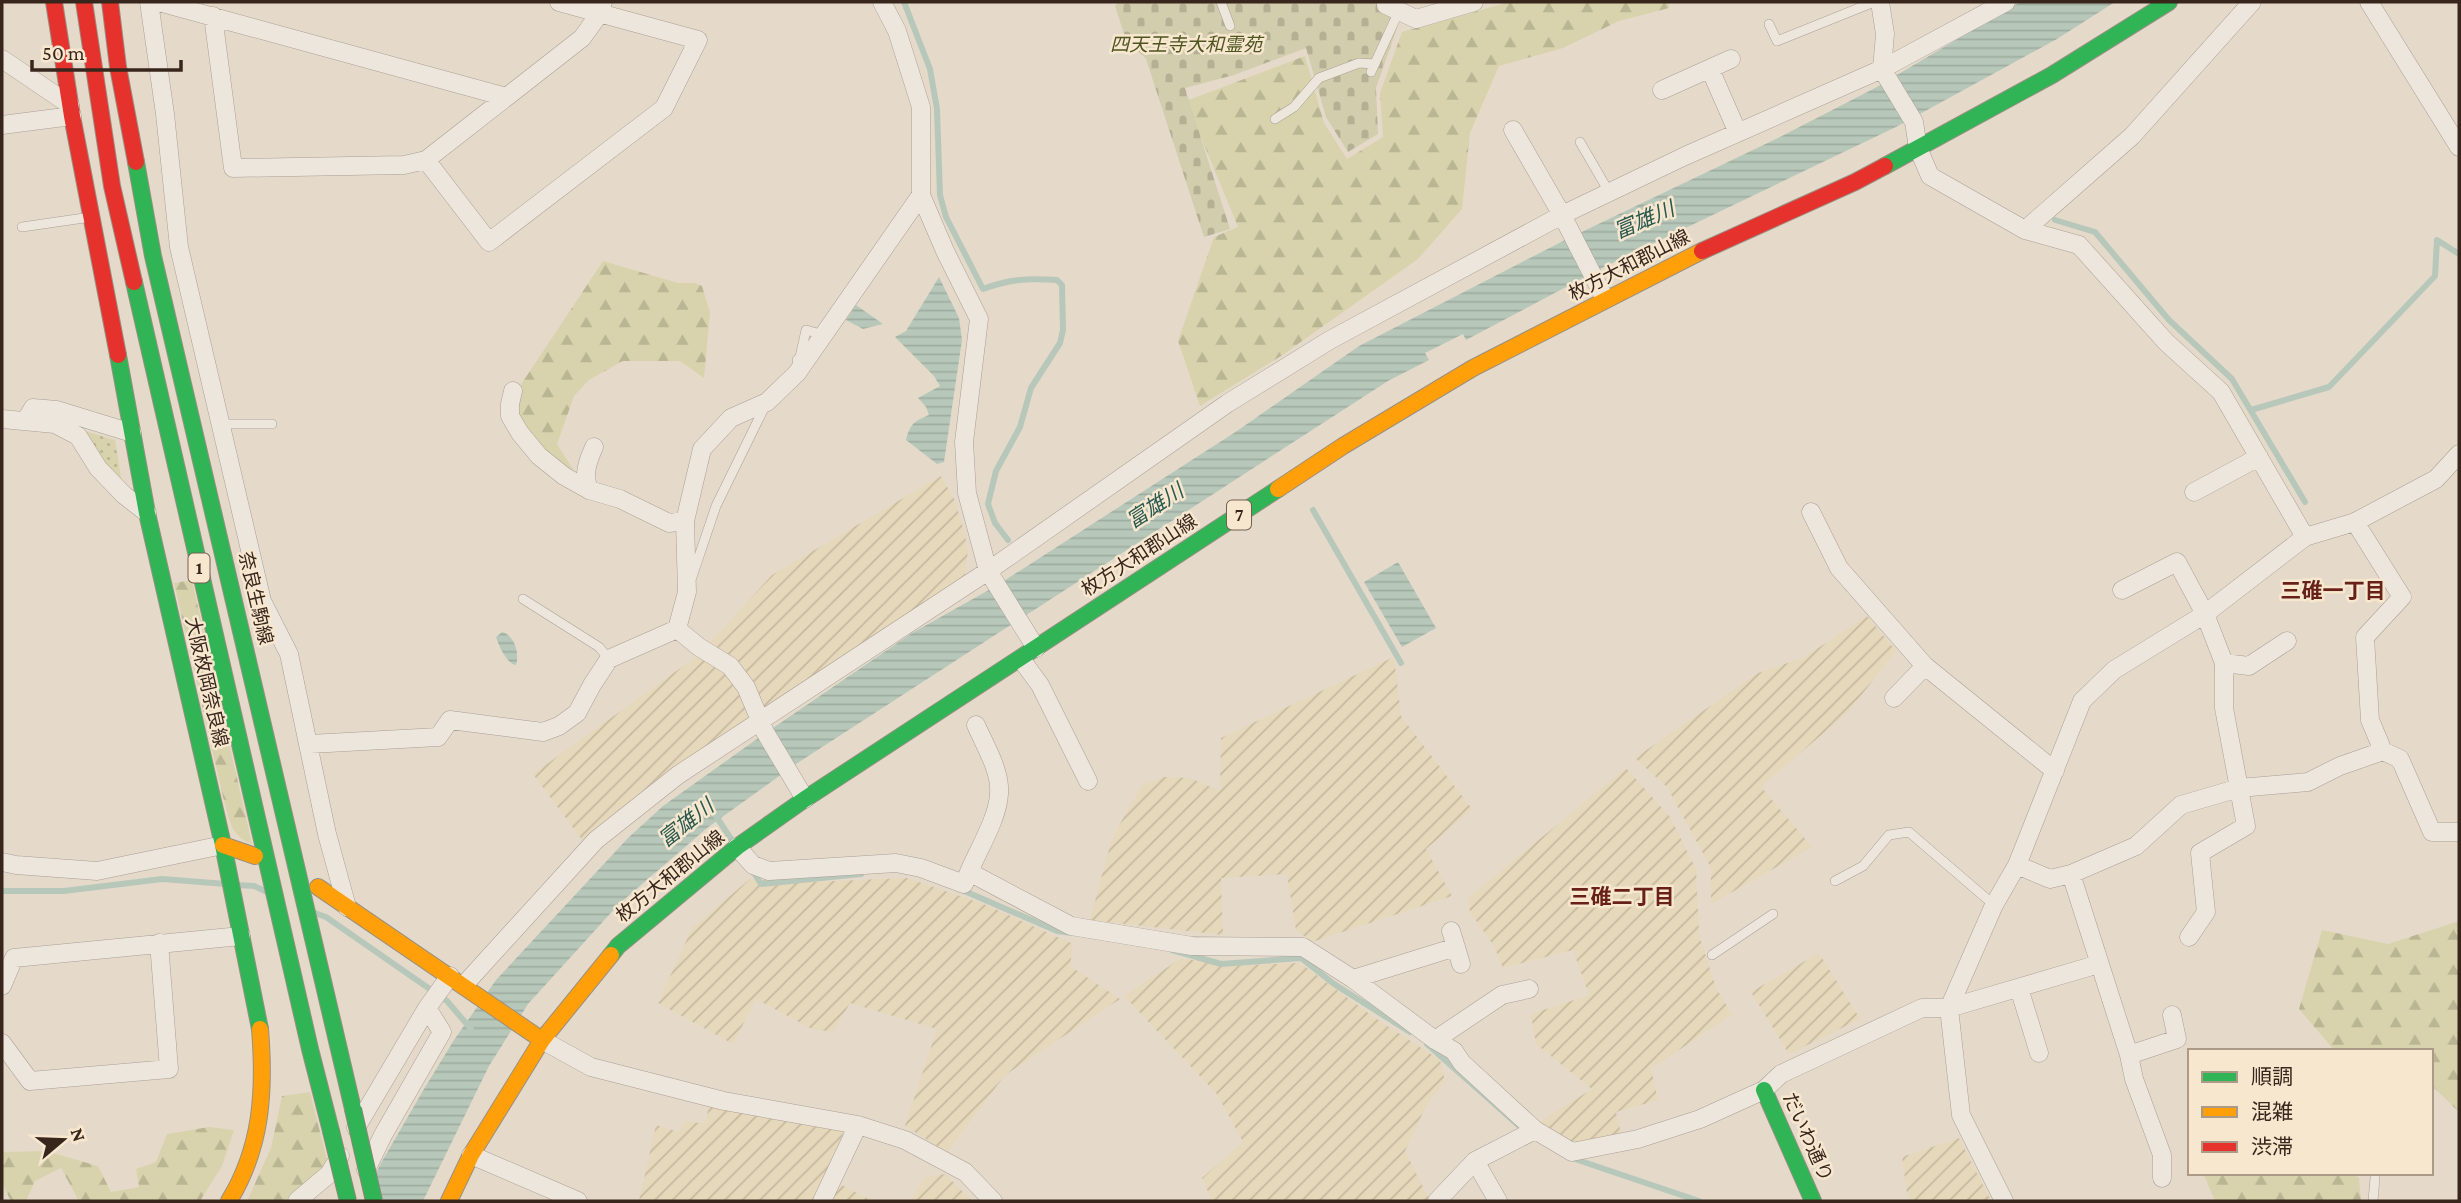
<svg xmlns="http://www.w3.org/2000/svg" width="2461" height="1203" font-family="'Crimson Pro','Noto Sans JP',serif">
<defs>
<pattern id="farmland-furrows" width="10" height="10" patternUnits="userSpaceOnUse" patternTransform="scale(1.75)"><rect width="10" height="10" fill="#e6d8ba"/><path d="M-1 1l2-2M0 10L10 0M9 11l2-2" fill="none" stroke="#c6b99f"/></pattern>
<pattern id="grass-dots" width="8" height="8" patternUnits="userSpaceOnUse" patternTransform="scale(1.75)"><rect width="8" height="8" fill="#d8d3ac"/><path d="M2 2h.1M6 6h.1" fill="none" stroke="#bab593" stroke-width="1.8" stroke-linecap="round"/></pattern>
<pattern id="forest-firs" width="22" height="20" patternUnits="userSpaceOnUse" patternTransform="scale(1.75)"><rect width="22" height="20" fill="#d8d3ac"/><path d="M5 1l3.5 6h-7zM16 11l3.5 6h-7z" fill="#bab593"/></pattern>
<pattern id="cemetery-stones" width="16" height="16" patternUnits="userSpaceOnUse" patternTransform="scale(1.75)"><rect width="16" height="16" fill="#d2cdac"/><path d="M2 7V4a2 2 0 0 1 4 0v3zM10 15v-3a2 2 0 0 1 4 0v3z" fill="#b5b093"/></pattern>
<pattern id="water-rules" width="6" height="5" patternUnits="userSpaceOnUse" patternTransform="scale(1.75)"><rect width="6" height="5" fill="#b7c8bb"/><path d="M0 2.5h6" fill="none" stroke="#9eaca0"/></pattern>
</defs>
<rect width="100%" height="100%" fill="#e5daca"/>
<!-- farmland -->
<path fill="url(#farmland-furrows)" d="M941,476L955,501L964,531L968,550L964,582L768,710L763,709L708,645L772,575Z
M1867,616L1896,651L1849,711L1761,787L1812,847L1711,904V868L1667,787L1635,758L1758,673L1803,658Z
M700,654L739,682L751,716L583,841L533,774Z
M1394,657L1401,716L1472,809L1426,849L1452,896L1312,942L1296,930L1287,874L1221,878L1223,935L1090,920L1112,838L1142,785L1164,777L1190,778L1220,791L1221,738Z
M1626,768L1670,817L1696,869L1699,935L1716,988L1732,1014L1651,1069L1658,1100L1616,1112L1622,1137L1574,1146L1536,1124L1592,1089L1536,1044L1531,1014L1589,995L1573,950L1503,968L1494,946L1470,912L1468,898Z
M907,878L986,905L1073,944L1070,966L1120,999L1005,1075L947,1152L905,1126L937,1029L850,1003L833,1032L812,1029L756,999L733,1044L658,1003L692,928L750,879L811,882Z
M1819,953L1860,1019L1789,1054L1751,992Z
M1180,959L1247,965L1300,963L1375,1018L1440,1060L1445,1081L1426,1106L1405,1151L1429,1199L1426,1201H1212L1202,1178L1243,1142L1217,1094L1124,996Z
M710,1102L845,1129L825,1176L872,1201H639L656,1125L679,1132L685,1121L705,1124Z
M1959,1138L1991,1201H1908L1902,1157Z
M945,1174L972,1201H910L925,1177Z"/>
<!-- grass -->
<path fill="url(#grass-dots)" d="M85,431L115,440L122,484L99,460Z"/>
<!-- forest -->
<path fill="url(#forest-firs)" d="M1509,2H1669V8L1619,21L1563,48L1499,66L1470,133L1462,209L1418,259L1281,356L1200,406L1178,341L1214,237L1238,227L1186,101L1305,56L1324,123L1347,159L1383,137L1380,93L1402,32Z
M603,261L678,283H695L702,286L710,312L704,378L680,361H623L589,380L574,396L557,444L581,482L565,472L519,425L516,392Z
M192,580L252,844C229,835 230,819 223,797L174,583Z
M2459,921V1112L2431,1085V1051H2335L2299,1009L2322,930L2388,944Z
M310,1092L328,1164L285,1201H247L271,1148L282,1096Z
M209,1127L234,1130L222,1166L200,1201H79L61,1168L35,1181L26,1201H11L2,1184V1152L46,1151L98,1166L111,1192L139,1187L136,1169L156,1162L167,1134Z
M2203,1173H2351L2359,1178L2361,1201H2215Z"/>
<!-- cemetery -->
<path fill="url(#cemetery-stones)" d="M1118,2H1402L1396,31L1376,88L1378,134L1348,152L1326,117L1306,48L1234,75L1185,88L1230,229L1204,237L1146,59L1125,37L1115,6Z"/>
<!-- water -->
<path fill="url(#water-rules)" d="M2020,2H2115L2057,39L1896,127L1602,268L1466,340L1463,334L1425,353L1429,360L1388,381L796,764L707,828L619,904L528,1004L489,1066L423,1201H363L381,1163L424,1089L454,1040L496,980L628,838L663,806L754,741L912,633L996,586L1237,431L1359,346L1565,240L1778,138L1875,88Z
M939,277L959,318L962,340L944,462L937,464L906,440C910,424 914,421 929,415L926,407L918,398L940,386L934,376L895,337L906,331Z
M856,305L883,324L863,329L846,320Z
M1398,562L1436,628L1402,647L1364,582Z
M502,632C514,635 520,653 516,665C506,663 499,646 496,637Z"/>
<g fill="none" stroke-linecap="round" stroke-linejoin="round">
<!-- stream -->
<path stroke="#b7c8bb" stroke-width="6" d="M904,2L930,69L937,109L940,195L946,217L983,289C1010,279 1028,278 1057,280L1062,285L1063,330L1060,343L1031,388L1020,427L996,471L988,504L995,523L1008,540
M2055,220L2095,232L2169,320L2232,379L2305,502
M2251,410L2329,387L2435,276L2437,240L2459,254
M1313,510L1401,663
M714,813L733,842
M751,868L761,884L861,874
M237,885L254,886L267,892
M962,890L1057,931L1072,933
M2,891H64L162,879L226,884
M315,913L326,917L447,1001L471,1029
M1172,950L1221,964L1301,958L1334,984L1410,1032
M1427,1044L1526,1132
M1569,1157L1699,1201"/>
<!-- lane casing -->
<g stroke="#aa9f94" stroke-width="10">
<path id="lane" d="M1221,2L1230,26
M1769,24L1777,41L1874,2
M1371,72L1399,11
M1275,119L1294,107L1319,78L1359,63L1375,64
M1580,142L1609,192
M22,227L91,217
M797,360L800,357L806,330L824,335
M222,424H272
M692,577L716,506L766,404
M523,599L599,647L609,659
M1835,881L1863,866L1889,835L1909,832L1994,905
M1712,955L1773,914
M2373,1201L2375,1178"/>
</g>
<!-- street casing -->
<g stroke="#aa9f94" stroke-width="19">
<path id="street" d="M149,2L165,114L179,247L262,601L289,654L327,834L347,907
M159,2L506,97
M882,2L897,31L921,107V195L945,251L979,319L964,442L967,493L988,571L1036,648
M1386,2V5L1416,19L1474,2
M1880,2L1885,34L1882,69L1914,122L1918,148L1930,176L2025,230L2079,245L2166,342L2221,392L2305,537
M2369,2L2459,147
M213,16L233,168L404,165L426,160L582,38L600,13L603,2
M2,59L70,105
M1710,69L1738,133
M1662,90L1731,59
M2,125L72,116
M1513,130L1562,215L1605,299
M426,160L489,242L664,108L698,40L559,2
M2025,230L2132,136L2252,2
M513,391L510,404V416L520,433L539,456L564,476L589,490L620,499L669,523L685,521
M2,419L55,424L78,436L98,468L124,495L147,513
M26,420L33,408L57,410L132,433
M589,490C583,474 587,463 594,447
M2194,492L2259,457
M1811,512L1839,568L1925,666L2055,771
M2355,522L2402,597L2365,637L2370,720L2383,751L2400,759L2432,832H2459
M2122,590L2177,562L2205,614L2224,663V708L2246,826L2200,853L2206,912L2189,937
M677,629L699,647L730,666L746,687L765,732L805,799
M1021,659L1040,685L1088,781
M2224,663L2249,666L2287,641
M1894,698L1925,666
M310,744L438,737L450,720L543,732L559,726L577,713L592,685L609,659L677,629L687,592L685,521L702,449L731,418L767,402L797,373L921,195
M737,847L753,865L769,871L896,863L921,868L964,884L969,872L1071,926L1192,946L1303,947L1353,979L1435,1040L1454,1051L1462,1063L1535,1130L1572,1152L1638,1139L1700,1119L1764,1090L1781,1074L1922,1008H1949L1994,905L2017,865L2082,701L2114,670L2205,614L2305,537L2355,522L2436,479L2459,454
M2,862L16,865L97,871L223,845
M2017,865L2050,879L2071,874L2136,846L2181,805L2239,788L2308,782L2340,766L2383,751
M969,872C978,850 998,818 999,794C1001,771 985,746 976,725
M2071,874L2129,1055L2177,1039L2172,1015
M1451,931L1461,964
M1353,979L1456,947
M464,985L596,840L678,775L988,571L1228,403L1330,340L1562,215L1685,156L1882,69L2006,2
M2,986L14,958L241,936
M2019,988L2039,1053
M542,1040L591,1067L724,1101L858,1125L905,1140L965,1172L993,1201
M1435,1040L1502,995L1529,989
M2,1043L30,1081L169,1069L159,943
M2129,1055L2134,1079L2162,1155V1178
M356,1128L427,1008
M471,1155L578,1201
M1475,1161L1498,1201
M366,1170L383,1135L442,1032L427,1008L450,976
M297,1201L329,1174L340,1156
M822,1201L858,1125
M1437,1201L1475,1161L1535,1130
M2004,1201L1961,1115L1949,1008L2099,964"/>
</g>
<!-- fast casing -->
<g stroke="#998f84" stroke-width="18">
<path id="fast" d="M136,162L153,256L353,1109
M1885,166L2052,75L2169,2
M134,282L310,1049L331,1131
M118,355L147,513L223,845L260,1029
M611,955L618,946L737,847L805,799L1278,489
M1764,1090L1813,1201"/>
</g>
<!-- slow casing -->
<g stroke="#998f84" stroke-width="18">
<path id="slow" d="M1278,489L1343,446L1473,368L1702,251
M223,845L255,856
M318,887L542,1040
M229,1201C262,1147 265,1091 260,1029
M449,1201L471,1155L542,1040L611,955"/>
</g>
<!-- jam casing -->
<g stroke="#998f84" stroke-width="18">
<path id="jam" d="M54,2L72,116L118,355
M84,2L112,186L134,282
M110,2L118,67L136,162
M1702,251L1855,182L1885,166"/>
</g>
<!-- lane -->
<use href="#lane" stroke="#ece6dd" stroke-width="9"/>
<!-- street -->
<use href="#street" stroke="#ece6dd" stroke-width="18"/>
<!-- fast -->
<use href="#fast" stroke="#30b455" stroke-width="16"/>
<!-- slow -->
<use href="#slow" stroke="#ff9f0a" stroke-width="16"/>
<!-- jam -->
<use href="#jam" stroke="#e5322d" stroke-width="16"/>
<!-- fast-bridge casing -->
<g stroke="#8f857a" stroke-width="18" stroke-linecap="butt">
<path id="fast-bridge" d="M353,1109L374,1201
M331,1131L348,1201"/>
</g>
<!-- fast-bridge -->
<use href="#fast-bridge" stroke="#30b455" stroke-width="16"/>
</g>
<g text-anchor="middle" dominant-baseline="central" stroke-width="5" stroke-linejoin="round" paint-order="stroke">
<!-- shield labels -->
<g fill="#f7e7cf" stroke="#716052" stroke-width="2">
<rect x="1227" y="500.5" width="24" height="29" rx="5"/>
<rect x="188.5" y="553.5" width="21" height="29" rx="5"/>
</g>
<g font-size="18" font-weight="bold" fill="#38261c">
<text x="1239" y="515">7</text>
<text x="199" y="568">1</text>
</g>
<!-- park labels -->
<g font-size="19" font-style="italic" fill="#4e5521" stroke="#f7e7cf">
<text x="1186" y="44">四天王寺大和霊苑</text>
</g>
<!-- street labels -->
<g font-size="19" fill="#38261c" stroke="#f7e7cf">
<text transform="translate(1629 265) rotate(-27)">枚方大和郡山線</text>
<text transform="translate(1139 555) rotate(-33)">枚方大和郡山線</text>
<text transform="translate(256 598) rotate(77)">奈良生駒線</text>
<text transform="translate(207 682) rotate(77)">大阪枚岡奈良線</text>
<text transform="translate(670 876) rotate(-39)">枚方大和郡山線</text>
<text transform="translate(1808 1137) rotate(66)">だいわ通り</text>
</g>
<!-- water labels -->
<g font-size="21" font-style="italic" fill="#2a5950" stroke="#f7e7cf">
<text transform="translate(1644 220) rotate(-23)">富雄川</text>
<text transform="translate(1155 506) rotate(-33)">富雄川</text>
<text transform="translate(686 823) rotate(-38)">富雄川</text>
</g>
<!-- neighbourhood labels -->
<g font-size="21" font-weight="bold" fill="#672119" stroke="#f7e7cf">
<text x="2333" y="591">三碓一丁目</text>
<text x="1622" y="897">三碓二丁目</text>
</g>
</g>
<!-- border -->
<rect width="2461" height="1203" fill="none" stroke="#38261c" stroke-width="7"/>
<!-- legend -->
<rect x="2188" y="1049" width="245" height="126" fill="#f7e7cf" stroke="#ab9a87" stroke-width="2"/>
<rect x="2202" y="1072" width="35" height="10" fill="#30b455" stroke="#ab9a87" stroke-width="2"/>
<text x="2251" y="1084" font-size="21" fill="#38261c">順調</text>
<rect x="2202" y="1107" width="35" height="10" fill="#ff9f0a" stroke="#ab9a87" stroke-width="2"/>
<text x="2251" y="1119" font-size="21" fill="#38261c">混雑</text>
<rect x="2202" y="1142" width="35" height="10" fill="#e5322d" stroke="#ab9a87" stroke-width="2"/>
<text x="2251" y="1154" font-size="21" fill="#38261c">渋滞</text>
<!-- north arrow -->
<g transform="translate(63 1140) rotate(71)" stroke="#f7e7cf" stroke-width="5" paint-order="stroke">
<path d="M0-5L12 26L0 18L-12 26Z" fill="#38261c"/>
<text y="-10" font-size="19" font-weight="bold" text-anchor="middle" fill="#38261c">N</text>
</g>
<!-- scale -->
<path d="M32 60v10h149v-10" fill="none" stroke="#38261c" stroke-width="3.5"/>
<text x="42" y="60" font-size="21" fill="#38261c" stroke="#f7e7cf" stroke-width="5" paint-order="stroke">50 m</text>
</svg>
